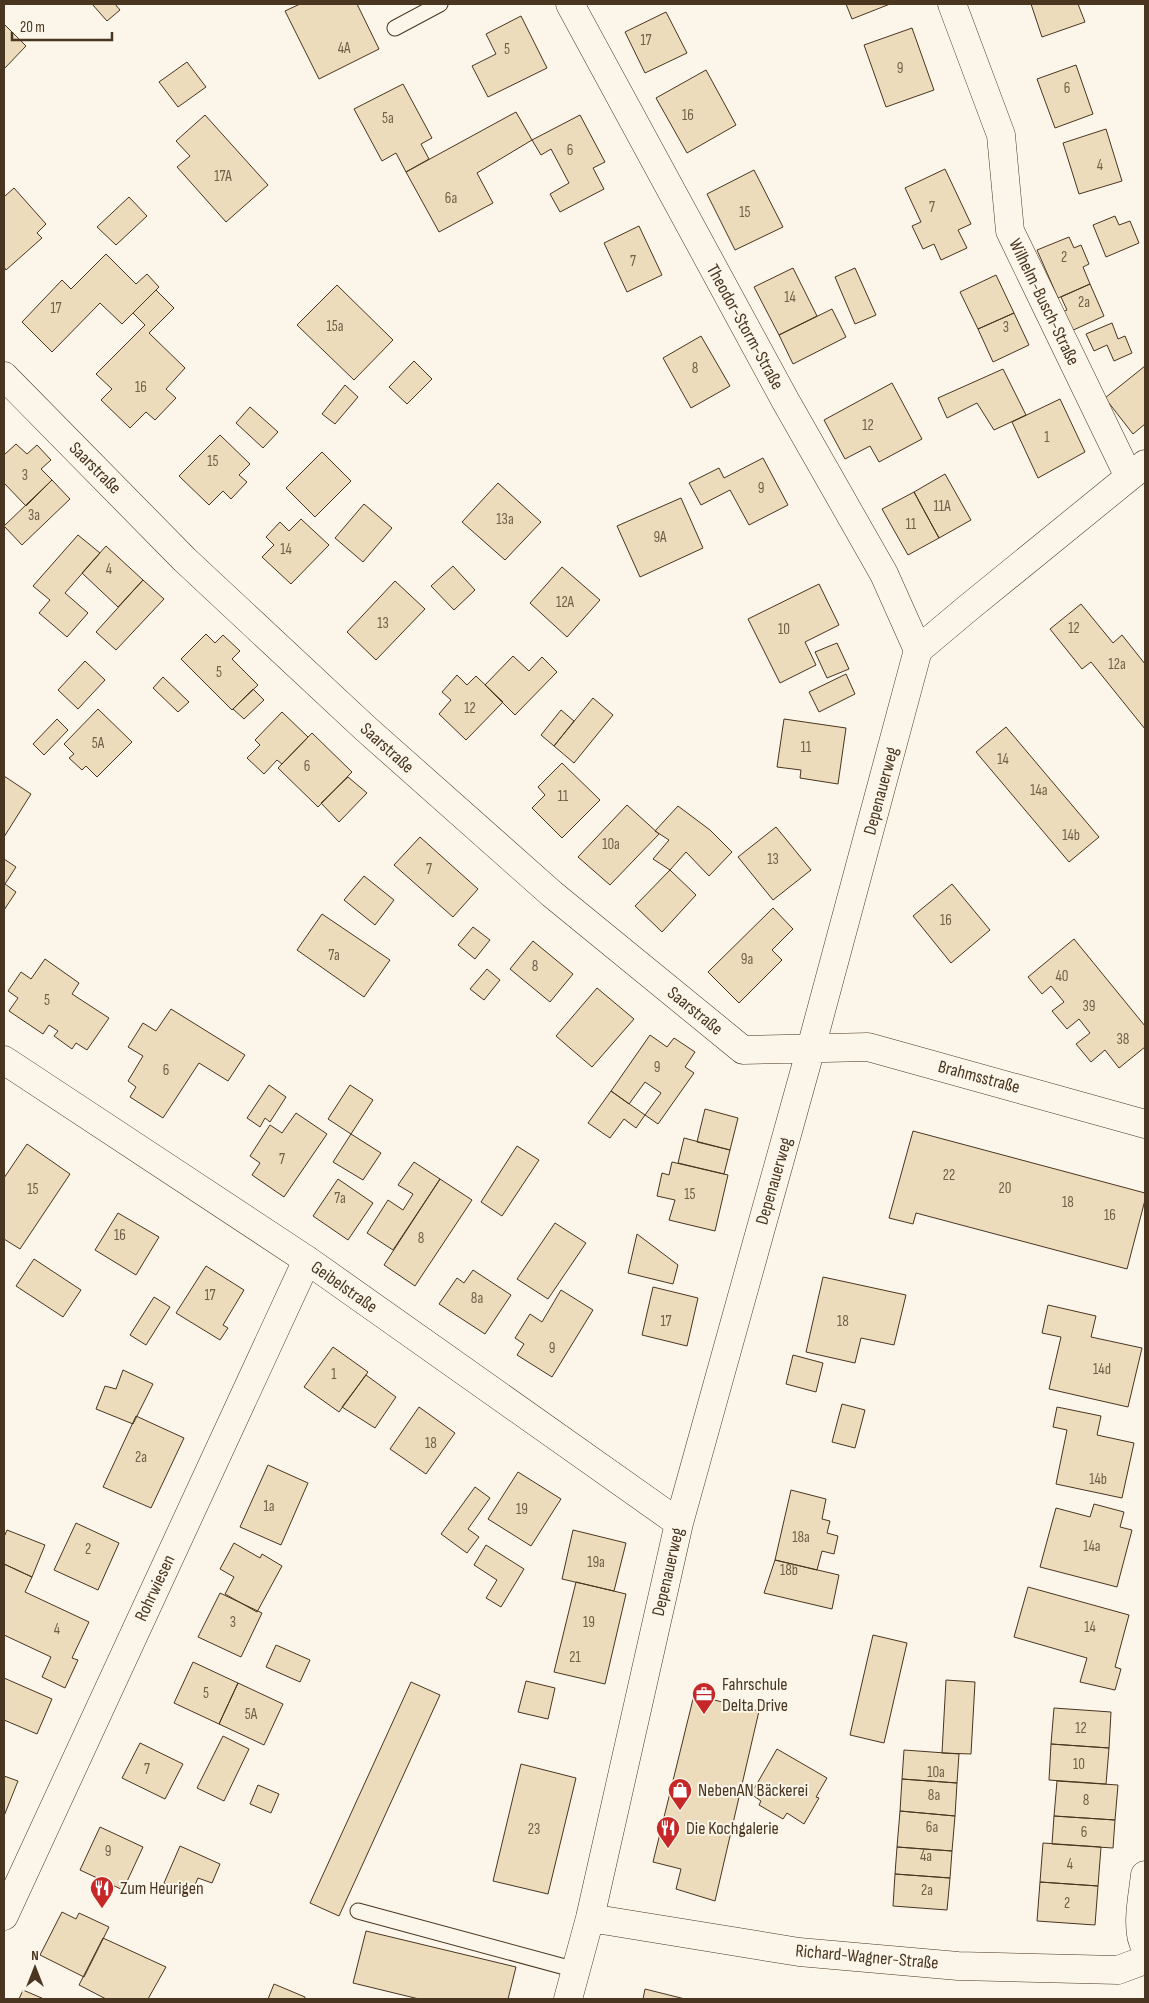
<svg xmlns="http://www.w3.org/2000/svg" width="1149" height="2003" font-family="'Sofia Sans Condensed',sans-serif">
<rect width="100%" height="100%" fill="#fbf6e9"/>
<!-- building -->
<path fill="#ecdcbc" stroke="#4a3520" d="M92,4H115L120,10L107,21Z
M300,4H357L379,49L319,79L285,11Z
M846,4H890L852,19Z
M1031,4H1078L1085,22L1042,37Z
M666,12L687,53L645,73L625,32Z
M521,16L547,68L488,97L472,66L496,54L486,34Z
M4,24L26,46L4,69Z
M912,28L934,90L886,107L864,45Z
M187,62L206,87L178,107L159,82Z
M1076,65L1093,114L1055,128L1037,79Z
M706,70L736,125L687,153L656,98Z
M403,84L432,138L421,144L429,159L406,172L396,153L382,161L354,109Z
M516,112L532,140L477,173L493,203L439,232L406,172Z
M205,115L268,185L226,222L177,167L190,156L176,141Z
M580,115L605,162L593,168L604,189L560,212L550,194L569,183L551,149L541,155L532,140Z
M1106,129L1122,181L1079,194L1063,143Z
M945,169L971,224L958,230L967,248L941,260L934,244L923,249L912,226L921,222L905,188Z
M754,170L783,227L735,250L707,194Z
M14,188L46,224L37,233L42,238L6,270L4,267V195L5,196Z
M129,197L147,216L116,245L97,227Z
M1115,216L1119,225L1130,221L1139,243L1106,257L1093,225Z
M639,226L662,275L627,292L604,243Z
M1069,237L1074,248L1081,245L1089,264L1083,267L1090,284L1058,298L1037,250Z
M106,254L136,284L147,274L159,287L122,324L100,303L52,352L22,322L62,280L71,289Z
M793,268L817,316L779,335L754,287Z
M855,268L876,315L855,324L835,277Z
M996,275L1014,313L978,329L960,292Z
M1090,284L1104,316L1069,332L1060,313L1067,310L1061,297Z
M337,285L393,340L354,380L297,325Z
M156,290L174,308L149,333L185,368L166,389L176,398L155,420L146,412L130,428L101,400L112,389L96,374L145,325L133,313Z
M832,309L846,337L793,364L779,335Z
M1014,313L1029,345L993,362L978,329Z
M1112,323L1118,339L1125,336L1132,353L1114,361L1107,345L1094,351L1086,334Z
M701,336L730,386L691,408L663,358Z
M414,361L432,379L407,404L389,387Z
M1145,366V424L1133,434L1105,398Z
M1003,369L1026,415L994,430L977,403L947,418L938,398Z
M892,383L922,439L879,462L870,446L845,459L824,420Z
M345,385L358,397L335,424L322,414Z
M1060,399L1085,452L1038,478L1012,422Z
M250,407L278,432L263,448L236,423Z
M220,435L250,464L239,475L247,482L231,499L223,491L209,505L179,476Z
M16,444L27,454L37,445L51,460L41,469L52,480L26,506L4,483V455Z
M322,452L351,481L315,517L286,488Z
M763,458L788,505L749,525L730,490L701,505L689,483L719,468L724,478Z
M945,474L971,520L939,538L914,492Z
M52,480L70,499L22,545L4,526Z
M498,483L541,522L505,560L462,522Z
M914,492L939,538L908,555L882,509Z
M681,498L703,548L640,577L617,526Z
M364,504L392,528L363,562L335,538Z
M301,519L329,545L291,584L262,557L274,545L266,537L280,522L289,531Z
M78,535L100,553L65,593L88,613L67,637L39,613L50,600L33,586Z
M106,546L143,580L118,607L82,573Z
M453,566L475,590L454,610L431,586Z
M562,567L600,600L567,637L530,603Z
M143,580L164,599L116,650L96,632Z
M395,581L425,609L376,660L347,632Z
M819,584L839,625L805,642L816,665L780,683L748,619Z
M1081,604L1113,643L1122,635L1145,664V729L1091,662L1082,669L1050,629Z
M206,634L215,643L223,635L240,651L232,659L258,685L232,710L181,659Z
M837,643L849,669L827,678L815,652Z
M513,656L529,671L542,657L557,672L515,715L485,685Z
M85,661L105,680L78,709L58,690Z
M846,674L855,694L819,712L809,692Z
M457,675L467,685L476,676L503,702L466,740L439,714L451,700L442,692Z
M163,677L189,702L178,712L153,688Z
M253,689L264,700L244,719L233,709Z
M593,698L613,715L574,763L554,746Z
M98,709L132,742L97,777L86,766L82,770L69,758L74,754L64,744Z
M561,710L574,721L554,746L541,735Z
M282,712L308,737L282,764L277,760L264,774L247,758L260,745L255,740Z
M57,719L68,730L44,755L33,744Z
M784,719L846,728L838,784L800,778L801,770L777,767Z
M1006,727L1099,837L1069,862L976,752Z
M312,733L352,772L318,807L278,768Z
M562,763L600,800L562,838L532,808L545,795L538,787Z
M4,776L31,794L4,837Z
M348,777L367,793L339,822L321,803Z
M627,805L659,834L610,885L578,857Z
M678,806L710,830L732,852L709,876L686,852L670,870L653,859L669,840L655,831Z
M776,827L811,870L773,900L738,857Z
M420,837L478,889L453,917L394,865Z
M4,859L16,867L5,884L16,892L4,910Z
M670,870L696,895L662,932L635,906Z
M364,876L394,900L375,925L344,900Z
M952,884L990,930L951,963L913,916Z
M773,908L793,929L772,950L782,960L739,1003L708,972Z
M322,914L390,960L364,997L297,950Z
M473,927L490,940L475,959L458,945Z
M1074,939L1145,1026V1047L1119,1068L1105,1050L1091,1062L1076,1044L1090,1033L1079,1019L1067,1029L1052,1011L1064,1002L1051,986L1042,994L1028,977Z
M533,941L573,974L550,1002L510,969Z
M45,959L79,983L72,994L109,1018L87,1050L76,1043L72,1049L54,1036L58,1031L49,1025L43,1034L9,1011L18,998L8,991L21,972L31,979Z
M487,969L500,980L484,1000L470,989Z
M597,988L634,1019L592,1067L556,1036Z
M171,1009L245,1055L228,1081L199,1063L163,1118L130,1097L136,1087L128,1081L143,1056L128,1047L143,1023L156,1031Z
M650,1035L667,1047L674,1038L695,1052L685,1067L694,1073L658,1124L645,1115L661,1093L645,1082L629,1104L611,1091Z
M269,1085L286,1097L270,1122L265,1118L260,1127L247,1118Z
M350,1085L373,1100L351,1134L328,1119Z
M611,1091L645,1115L636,1128L624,1119L610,1138L588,1123Z
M705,1109L738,1118L730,1150L697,1142Z
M296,1113L327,1134L284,1197L252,1175L260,1163L250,1156L270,1125L282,1133Z
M913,1131L1145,1193V1200L1127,1269L916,1213L913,1224L889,1218Z
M351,1134L381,1153L363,1180L333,1162Z
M684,1138L730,1150L724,1174L678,1163Z
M27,1144L70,1174L20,1249L4,1239V1178Z
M517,1146L539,1160L502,1216L481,1202Z
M414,1162L440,1179L393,1250L367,1233L388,1200L403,1210L413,1194L398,1185Z
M672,1162L728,1175L715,1231L669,1220L675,1200L657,1196L662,1173L669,1175Z
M338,1179L373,1203L348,1240L313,1216Z
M440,1179L472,1200L415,1286L384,1265Z
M118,1213L159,1237L136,1275L95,1250Z
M555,1223L586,1243L548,1299L517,1279Z
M637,1234L678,1265L673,1284L628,1273Z
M34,1259L81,1290L63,1317L16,1286Z
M206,1266L244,1290L223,1325L228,1328L220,1340L176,1313Z
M473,1270L511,1295L485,1334L439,1304L457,1278L464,1283Z
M823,1277L906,1295L894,1345L861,1338L855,1363L806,1352Z
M653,1287L698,1298L687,1346L642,1335Z
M561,1290L593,1310L552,1377L517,1355L524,1344L515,1338L530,1314L542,1322Z
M154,1297L170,1307L146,1345L130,1335Z
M1048,1305L1096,1316L1091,1337L1142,1348L1128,1407L1049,1389L1061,1337L1042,1333Z
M333,1347L368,1372L339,1412L304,1387Z
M793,1355L823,1363L816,1392L786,1384Z
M123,1370L153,1384L133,1424L96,1409L105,1386L116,1389Z
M366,1375L396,1397L375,1428L342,1407Z
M842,1404L865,1410L855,1448L832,1442Z
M419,1407L455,1433L426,1474L390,1449Z
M1057,1407L1101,1416L1097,1435L1134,1443L1122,1498L1056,1484L1067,1430L1053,1427Z
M136,1416L184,1438L151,1508L103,1487Z
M268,1465L308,1483L281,1545L240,1527Z
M518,1472L561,1499L531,1546L488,1519Z
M475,1487L490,1498L468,1529L479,1537L467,1553L441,1534Z
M791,1490L826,1499L822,1519L830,1521L827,1533L838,1536L834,1554L822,1551L817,1570L775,1560Z
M1094,1504L1124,1512L1120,1527L1132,1530L1117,1587L1040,1567L1056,1508L1090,1517Z
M76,1523L119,1543L98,1590L54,1570Z
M7,1530L45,1545L32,1577L4,1564V1537Z
M573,1530L626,1543L614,1591L562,1579Z
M234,1543L260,1558L262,1554L282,1566L257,1612L225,1594L234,1577L220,1569Z
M486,1545L524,1569L501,1607L486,1598L497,1580L474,1565Z
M775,1560L839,1575L832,1609L764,1593Z
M4,1564L32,1577L25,1592L89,1622L72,1658L78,1660L65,1688L42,1677L51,1657L4,1635Z
M576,1582L626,1594L605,1684L554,1672Z
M1028,1587L1129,1615L1115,1667L1121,1669L1115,1690L1080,1682L1087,1658L1014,1637Z
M220,1593L262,1613L241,1657L198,1637Z
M873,1635L907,1643L884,1743L850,1735Z
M276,1645L310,1660L300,1682L266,1667Z
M193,1662L238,1683L219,1724L174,1703Z
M4,1678L52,1699L37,1734L4,1720Z
M946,1680L975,1682L971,1754L942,1753Z
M526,1681L555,1688L548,1719L518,1712Z
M411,1682L440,1695L339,1916L310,1903Z
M238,1683L283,1704L264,1745L219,1724Z
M694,1695L759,1711L715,1901L676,1889L681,1869L653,1862Z
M1054,1708L1111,1712L1109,1748L1051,1744Z
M223,1736L249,1749L224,1801L197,1788Z
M140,1743L183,1764L165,1799L122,1778Z
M1051,1744L1109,1748L1106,1784L1049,1780Z
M777,1749L827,1778L816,1797L819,1798L804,1824L787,1813L783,1819L759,1805L761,1801L751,1794Z
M904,1750L959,1754L957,1783L902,1779Z
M521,1764L576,1778L548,1894L493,1881Z
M4,1776L18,1781L4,1816Z
M902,1779L957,1783L955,1816L900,1811Z
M1057,1781L1118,1785L1115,1820L1054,1816Z
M258,1785L279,1794L271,1813L250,1804Z
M900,1811L955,1816L952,1851L897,1847Z
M1054,1816L1115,1820L1113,1848L1052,1844Z
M100,1827L143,1847L123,1890L80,1870Z
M1043,1843L1101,1847L1098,1886L1040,1882Z
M180,1846L220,1864L212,1883L198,1878L191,1894L164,1883Z
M897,1847L952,1851L950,1878L895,1874Z
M895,1874L950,1878L947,1910L893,1906Z
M1040,1882L1098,1886L1095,1925L1037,1921Z
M62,1912L76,1919L79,1913L109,1927L84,1977L40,1955Z
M366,1931L516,1967L508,1999H419L353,1983Z
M103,1938L166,1967L148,1999H106L79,1985Z
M274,1984L305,1997V1999H268Z
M645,1989L685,1999H643Z
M23,1990L44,1999H19Z"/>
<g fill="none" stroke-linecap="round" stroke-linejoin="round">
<!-- lane casing -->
<g stroke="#4a3520" stroke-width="17">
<path id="lane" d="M395,28L440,4
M358,1911L576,1970"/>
</g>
<!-- street casing -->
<g stroke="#4a3520" stroke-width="29">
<path id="street" d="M570,4L785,400L884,574L918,650
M952,4L1001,135L1010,231L1129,477
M4,376L185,560L365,728L552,894L743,1050L868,1047L1145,1124
M4,1060L307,1260L679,1523
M1145,1875C1143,1893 1135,1931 1145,1946
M4,1916L307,1260
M590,1918L799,1952L958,1966L1118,1970L1145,1960
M568,1999L590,1918L679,1523L811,1048L918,650L968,608L1145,464"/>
</g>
<!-- lane -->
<use href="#lane" stroke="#fbf6e9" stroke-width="15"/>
<!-- street -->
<use href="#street" stroke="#fbf6e9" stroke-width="28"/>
</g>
<!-- icons -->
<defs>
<g id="office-pin" transform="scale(1.25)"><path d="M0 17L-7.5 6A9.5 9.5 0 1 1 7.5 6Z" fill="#c62828" stroke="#fbf6e9"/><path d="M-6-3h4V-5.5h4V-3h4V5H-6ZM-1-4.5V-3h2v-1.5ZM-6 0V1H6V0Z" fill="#fff"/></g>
<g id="shop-pin" transform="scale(1.25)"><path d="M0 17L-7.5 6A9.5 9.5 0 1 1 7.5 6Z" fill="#c62828" stroke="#fbf6e9"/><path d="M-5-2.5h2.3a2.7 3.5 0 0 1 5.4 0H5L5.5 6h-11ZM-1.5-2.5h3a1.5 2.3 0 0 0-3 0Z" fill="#fff"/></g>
<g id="restaurant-pin" transform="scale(1.25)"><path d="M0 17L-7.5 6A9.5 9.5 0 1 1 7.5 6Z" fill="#c62828" stroke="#fbf6e9"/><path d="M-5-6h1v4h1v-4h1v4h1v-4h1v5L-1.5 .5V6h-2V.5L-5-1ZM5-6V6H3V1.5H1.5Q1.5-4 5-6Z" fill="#fff"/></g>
</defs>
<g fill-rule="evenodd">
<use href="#office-pin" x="704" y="1694"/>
<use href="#shop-pin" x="680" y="1790"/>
<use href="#restaurant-pin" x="668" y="1828"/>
<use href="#restaurant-pin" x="102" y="1888"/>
</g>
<g text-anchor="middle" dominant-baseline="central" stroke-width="4" stroke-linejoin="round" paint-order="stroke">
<!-- number labels -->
<g font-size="15" fill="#725f47">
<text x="646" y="40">17</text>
<text x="344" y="48">4A</text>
<text x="507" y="49">5</text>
<text x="900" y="68">9</text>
<text x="1067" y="88">6</text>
<text x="688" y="115">16</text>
<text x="388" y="118">5a</text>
<text x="570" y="150">6</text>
<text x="1100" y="165">4</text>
<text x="223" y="176">17A</text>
<text x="451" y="198">6a</text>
<text x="932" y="207">7</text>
<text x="745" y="212">15</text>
<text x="1064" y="257">2</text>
<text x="633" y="261">7</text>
<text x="790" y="297">14</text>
<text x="1084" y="302">2a</text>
<text x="56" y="308">17</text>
<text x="335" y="326">15a</text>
<text x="1006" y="327">3</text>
<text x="695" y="368">8</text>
<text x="141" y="387">16</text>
<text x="868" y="425">12</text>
<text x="1047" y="437">1</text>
<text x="213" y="461">15</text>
<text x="25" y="475">3</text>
<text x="761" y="488">9</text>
<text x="942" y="506">11A</text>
<text x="34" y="515">3a</text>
<text x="505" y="519">13a</text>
<text x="911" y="524">11</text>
<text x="660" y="537">9A</text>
<text x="286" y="549">14</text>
<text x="109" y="569">4</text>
<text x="565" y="602">12A</text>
<text x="383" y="623">13</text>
<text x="1074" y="628">12</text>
<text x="784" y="629">10</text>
<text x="1117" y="664">12a</text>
<text x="219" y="672">5</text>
<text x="470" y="708">12</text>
<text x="98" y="743">5A</text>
<text x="806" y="747">11</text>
<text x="1003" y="759">14</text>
<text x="307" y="766">6</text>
<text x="1039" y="790">14a</text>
<text x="563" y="796">11</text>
<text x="1071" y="835">14b</text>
<text x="611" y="844">10a</text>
<text x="773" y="859">13</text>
<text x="429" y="869">7</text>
<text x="946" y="920">16</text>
<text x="334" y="955">7a</text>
<text x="747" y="959">9a</text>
<text x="535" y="966">8</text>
<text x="1062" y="976">40</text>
<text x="47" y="1000">5</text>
<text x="1089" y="1006">39</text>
<text x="1123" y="1039">38</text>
<text x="657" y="1067">9</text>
<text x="166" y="1070">6</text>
<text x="282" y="1159">7</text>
<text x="949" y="1175">22</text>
<text x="1005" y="1188">20</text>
<text x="33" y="1189">15</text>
<text x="690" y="1194">15</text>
<text x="340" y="1198">7a</text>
<text x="1068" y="1202">18</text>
<text x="1110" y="1215">16</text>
<text x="120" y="1235">16</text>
<text x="421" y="1238">8</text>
<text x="210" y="1295">17</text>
<text x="477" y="1298">8a</text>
<text x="666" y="1321">17</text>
<text x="843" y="1321">18</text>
<text x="552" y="1348">9</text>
<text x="1102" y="1369">14d</text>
<text x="334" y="1374">1</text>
<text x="431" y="1443">18</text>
<text x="141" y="1457">2a</text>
<text x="1098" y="1479">14b</text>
<text x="269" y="1506">1a</text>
<text x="522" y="1509">19</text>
<text x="801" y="1537">18a</text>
<text x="1092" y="1546">14a</text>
<text x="88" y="1549">2</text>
<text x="596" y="1562">19a</text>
<text x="789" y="1570">18b</text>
<text x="233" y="1622">3</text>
<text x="589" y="1622">19</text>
<text x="1090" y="1627">14</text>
<text x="57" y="1629">4</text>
<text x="575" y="1657">21</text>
<text x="206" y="1693">5</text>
<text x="251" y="1714">5A</text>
<text x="1081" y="1728">12</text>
<text x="1079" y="1764">10</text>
<text x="147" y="1769">7</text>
<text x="936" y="1772">10a</text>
<text x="934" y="1795">8a</text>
<text x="1086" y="1800">8</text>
<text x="932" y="1827">6a</text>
<text x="534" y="1829">23</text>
<text x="1084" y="1832">6</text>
<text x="108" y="1851">9</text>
<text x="926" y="1856">4a</text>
<text x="1070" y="1864">4</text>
<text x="927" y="1890">2a</text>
<text x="1067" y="1903">2</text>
</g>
<!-- street labels -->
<g font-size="18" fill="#4a3520" stroke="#fbf6e9">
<text transform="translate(1044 302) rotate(64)">Wilhelm-Busch-Straße</text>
<text transform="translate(745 327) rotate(61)">Theodor-Storm-Straße</text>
<text transform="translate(95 468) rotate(45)">Saarstraße</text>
<text transform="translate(387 748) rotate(42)">Saarstraße</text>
<text transform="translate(881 791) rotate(-75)">Depenauerweg</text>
<text transform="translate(695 1011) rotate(39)">Saarstraße</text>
<text transform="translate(979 1077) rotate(15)">Brahmsstraße</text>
<text transform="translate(774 1181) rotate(-74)">Depenauerweg</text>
<text transform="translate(344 1287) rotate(35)">Geibelstraße</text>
<text transform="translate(668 1572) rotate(-77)">Depenauerweg</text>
<text transform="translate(155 1588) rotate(-65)">Rohrwiesen</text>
<text transform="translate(867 1957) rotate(5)">Richard-Wagner-Straße</text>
</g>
<!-- poi labels -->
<g font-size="18" fill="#4a3520" stroke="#fbf6e9" text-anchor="start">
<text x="722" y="1684">Fahrschule<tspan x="722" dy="21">Delta Drive</tspan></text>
<text x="698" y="1790">NebenAN Bäckerei</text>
<text x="686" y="1828">Die Kochgalerie</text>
<text x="120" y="1888">Zum Heurigen</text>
</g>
</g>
<!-- border -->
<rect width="1149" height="2003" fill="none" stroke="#4a3520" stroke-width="10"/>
<!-- north arrow -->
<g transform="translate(35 1968)" stroke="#fbf6e9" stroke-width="4" paint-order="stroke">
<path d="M0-4L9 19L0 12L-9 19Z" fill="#4a3520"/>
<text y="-8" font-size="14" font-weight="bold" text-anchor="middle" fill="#4a3520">N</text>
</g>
<!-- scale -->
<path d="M12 32v8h100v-8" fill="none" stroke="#4a3520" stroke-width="2.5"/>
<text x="20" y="32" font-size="15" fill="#4a3520" stroke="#fbf6e9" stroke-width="4" paint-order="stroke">20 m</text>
</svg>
